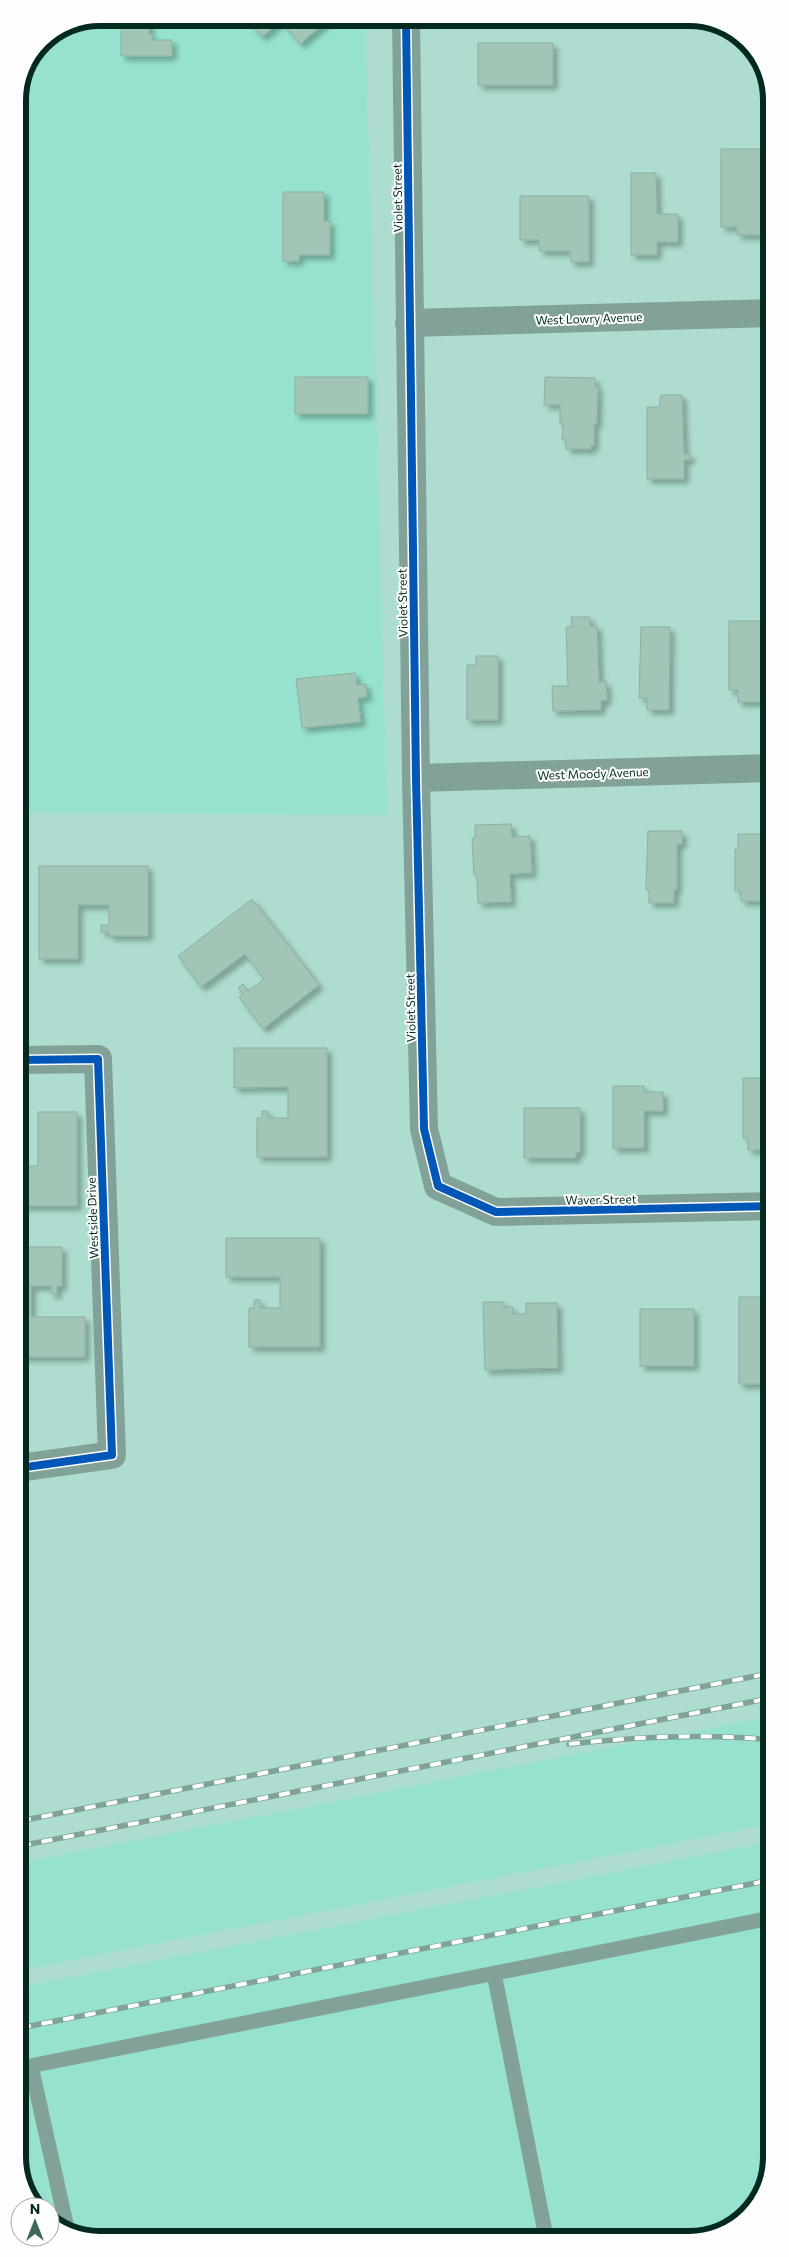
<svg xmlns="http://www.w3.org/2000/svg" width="789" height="2257" font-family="Commissioner,sans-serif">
<defs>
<filter id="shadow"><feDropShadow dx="4.5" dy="4.5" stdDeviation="2.5" flood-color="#0004"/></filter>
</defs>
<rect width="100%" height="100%" fill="#adddd0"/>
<!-- built -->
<path fill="#96e2ce" d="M100,18H365L387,815L19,812L18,95L42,41Z
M771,1716V1824L20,1970V1863Z
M771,1842V2157L754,2207L711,2237L94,2239L50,2221V2207H38L20,2179V1987Z"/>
<!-- building -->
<path fill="#a2c5b6" stroke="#8dafa1" filter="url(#shadow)" d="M121,18H168L149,19V34H152V40H172V56H121Z
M252,18H331L300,44L281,21L262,37L248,21Z
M478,43H553V85H478Z
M721,149H768V235H737V227H721Z
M631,173H656L657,214H678V242H657V255H631Z
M283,192H324V221H330V255H299V261H283Z
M520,196H589V262H571L570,251H539V240H520Z
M295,377H368V414H295Z
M545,377L595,378V387H598L597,424H594V446H591V449H566V440H562L563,424H560V405H544Z
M661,395H682L684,454H690V460H684V479H647V407H659Z
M571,617H590V626H597L599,682L606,681L607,700L601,701V710L553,711L552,686H568L566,627H572Z
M729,621H764L766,689H763V702H738V690H729Z
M641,627H670L669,710H647V698H639Z
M476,656H498V720H467V665H476Z
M355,673L357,685L366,684L367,697L358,698L361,722L302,728L296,679Z
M511,824L512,837L530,836L532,873L510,874L511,902L478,903L477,875H474L472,838H475V825Z
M648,831H682V844H677V890H674V903H649V890H646Z
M738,834H769L770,913L769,891H763V901H741V891H735V849H738Z
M39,866H148V936H109V932H101V925H109V905H78V959H39Z
M252,899L319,985L263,1029L239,997L243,995L238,988L243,984L248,991L264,979L245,954L201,987L178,956Z
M234,1048H327V1157H257V1118H262V1111H268V1118H288V1087L234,1088Z
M743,1078H770V1150H748V1138H743Z
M613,1086H644V1092H663V1111H644V1148H613Z
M524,1108H580V1152H576V1158H524Z
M38,1112H77V1206H19V1166H38Z
M226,1238H320V1347H249V1308H254V1300H260V1308H280V1277H226Z
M19,1247H62V1286H57V1294H51V1286H31V1317H85V1357H19Z
M739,1297H770V1384H739Z
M483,1302H504V1307H513V1314H526V1303H557L558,1368L485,1370Z
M640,1309H694V1366H640Z"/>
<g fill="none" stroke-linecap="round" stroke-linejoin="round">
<!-- service -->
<path stroke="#82a299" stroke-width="15" d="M494,1973L546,2237
M31,2066L67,2228
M20,2068L771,1918"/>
<!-- minor -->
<path stroke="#82a299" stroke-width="28" d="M406,18L416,778L424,1129L438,1186L496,1212L770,1206
M409,323L769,313
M416,778L770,768
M19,1060L98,1059L112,1455L19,1468"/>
<!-- rail casing -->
<g stroke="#81a299" stroke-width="5.5">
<path id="rail" d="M569,1744C635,1737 704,1733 771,1740
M20,1821L771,1673
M20,1846L771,1698
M20,2028L771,1880"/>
</g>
<!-- rail -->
<use href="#rail" stroke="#fefefe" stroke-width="4" stroke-dasharray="11" stroke-linecap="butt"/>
<!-- cycleway casing -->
<g stroke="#fefefe" stroke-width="11">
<path id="cycleway" d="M406,18L416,778L424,1129L438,1186L496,1212L770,1206
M19,1060L98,1059L112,1455L19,1468"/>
</g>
<!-- cycleway -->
<use href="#cycleway" stroke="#0057b8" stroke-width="8"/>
</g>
<g text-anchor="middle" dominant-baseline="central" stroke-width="4" stroke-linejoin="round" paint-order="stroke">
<!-- street labels -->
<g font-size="12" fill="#022a21" stroke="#fefefe">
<text transform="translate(397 198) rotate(-91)">Violet Street</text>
<text transform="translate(589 318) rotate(-2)">West Lowry Avenue</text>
<text transform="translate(402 603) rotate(-91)">Violet Street</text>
<text transform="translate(593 773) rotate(-2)">West Moody Avenue</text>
<text transform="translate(410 1008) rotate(-91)">Violet Street</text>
<text transform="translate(601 1199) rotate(-1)">Waver Street</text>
<text transform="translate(92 1218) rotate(-92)">Westside Drive</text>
</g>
</g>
<!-- crop -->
<path d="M0 0H789V2257H0ZM100 26H689A74 74 0 0 1 763 100V2157A74 74 0 0 1 689 2231H100A74 74 0 0 1 26 2157V100A74 74 0 0 1 100 26Z" fill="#fefefe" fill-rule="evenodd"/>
<path fill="none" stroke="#022a21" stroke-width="6" d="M100 26H689A74 74 0 0 1 763 100V2157A74 74 0 0 1 689 2231H100A74 74 0 0 1 26 2157V100A74 74 0 0 1 100 26Z"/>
<!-- north arrow -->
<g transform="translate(35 2222)"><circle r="24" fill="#fefefe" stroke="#99a9a6"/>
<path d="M0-4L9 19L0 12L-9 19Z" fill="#3e695e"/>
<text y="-8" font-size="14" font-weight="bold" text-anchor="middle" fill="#022a21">N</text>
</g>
</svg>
